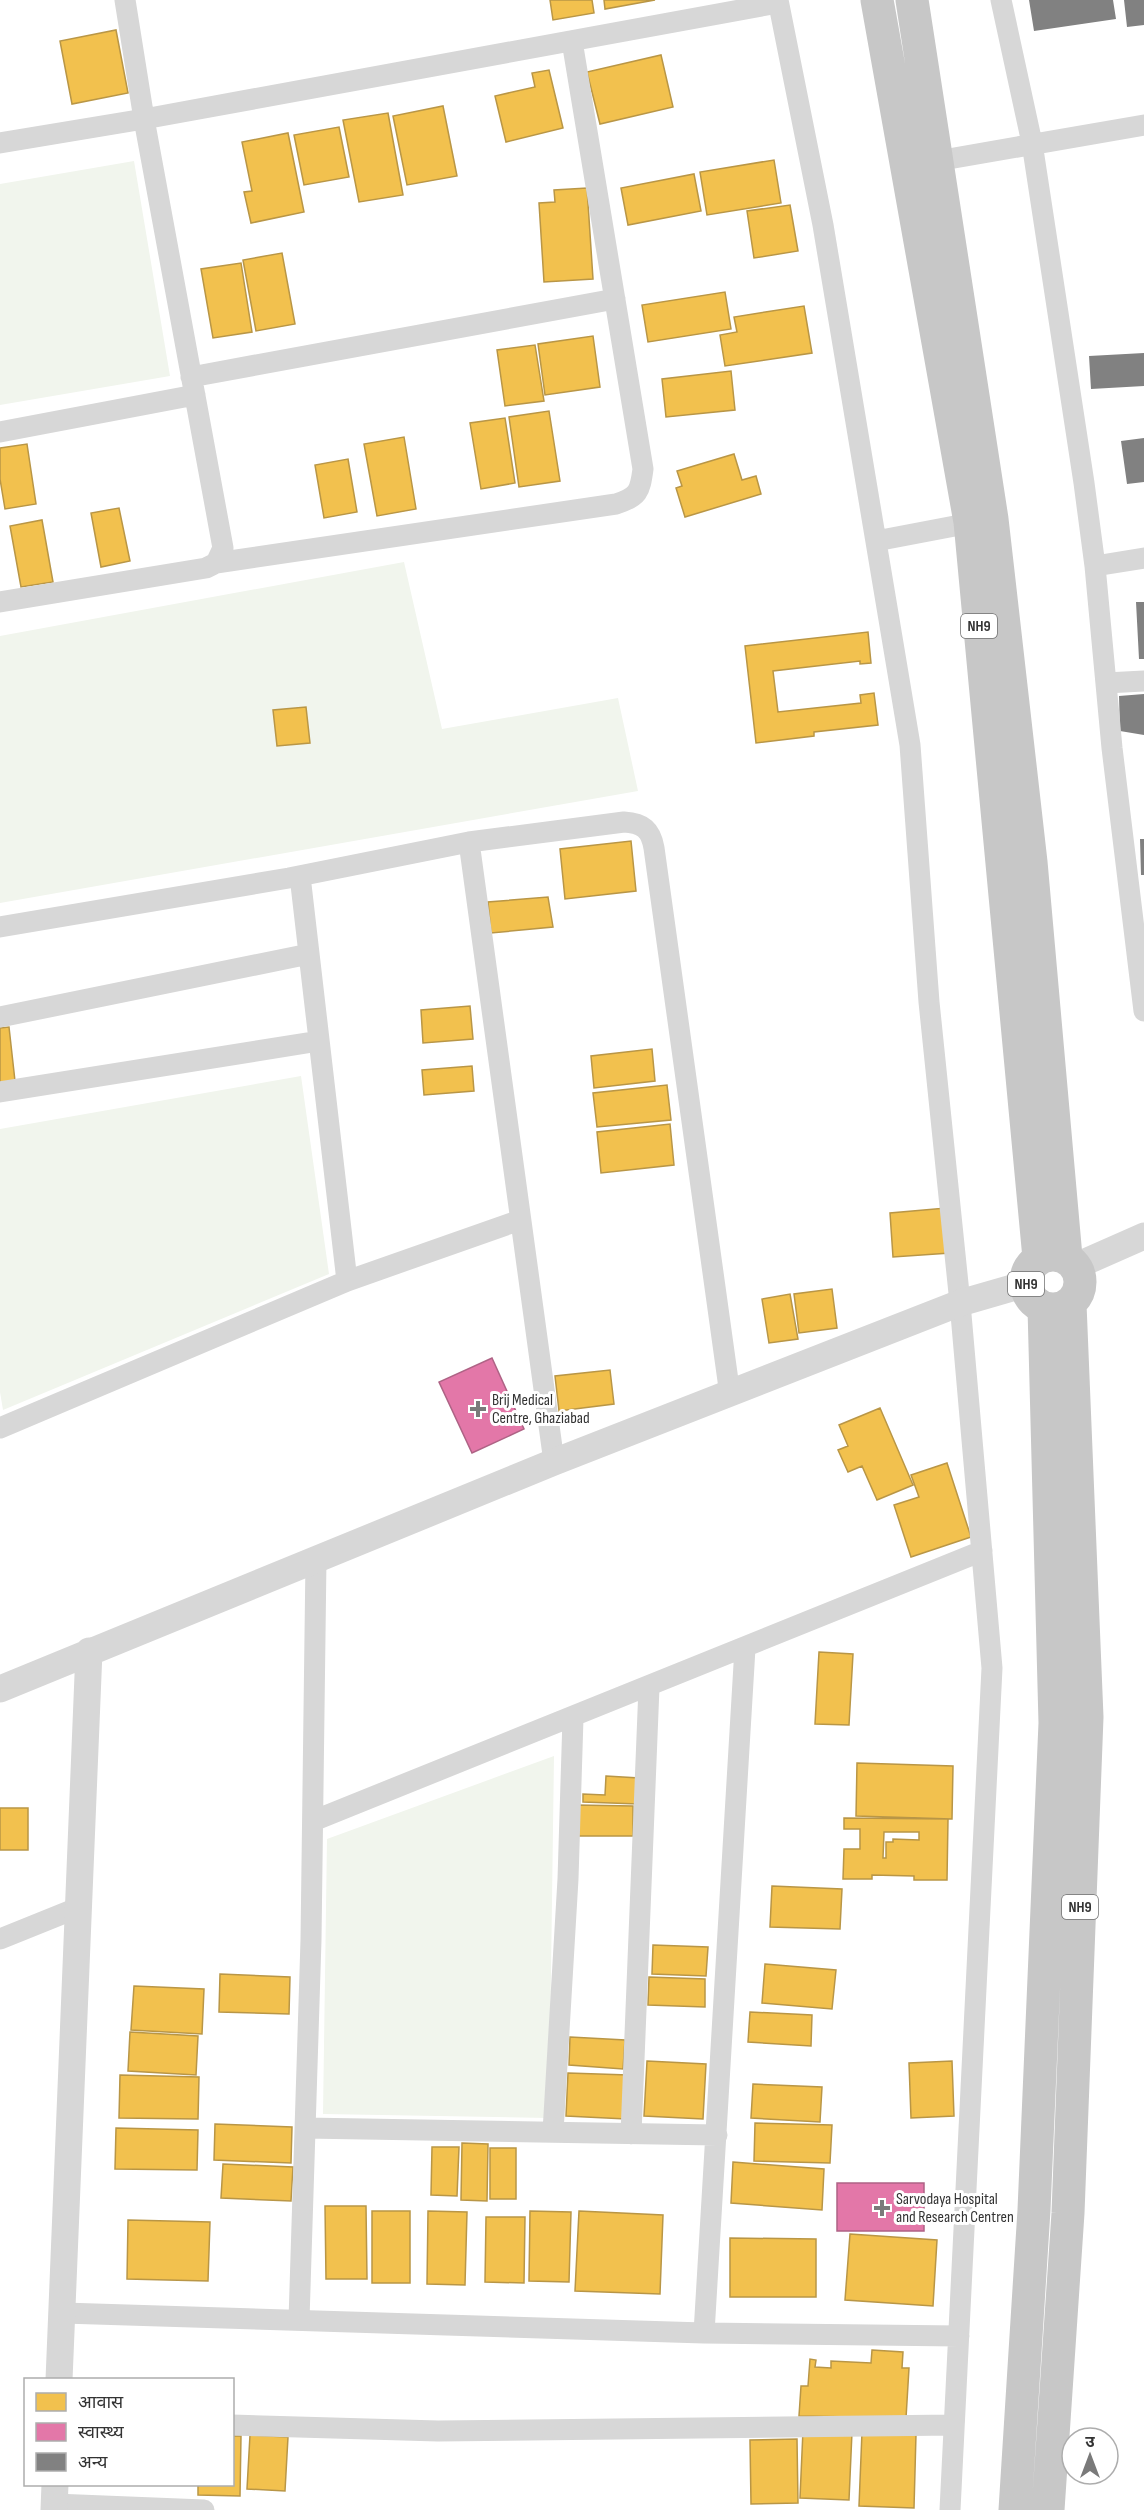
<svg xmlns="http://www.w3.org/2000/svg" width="1144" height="2510" font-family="'Sofia Sans Condensed','Noto Sans Devanagari',sans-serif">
<rect width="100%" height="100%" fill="#fff"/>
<!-- green -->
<path fill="#f1f5ed" d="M134,161L170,376L0,405V184Z
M404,562L442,729L618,698L638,791L0,903V636Z
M301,1076L329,1274L3,1410L0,1392V1129Z
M554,1756L549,2118L323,2114L327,1839Z"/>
<!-- homes -->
<path fill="#f2c14e" stroke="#b99646" stroke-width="1.5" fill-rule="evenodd" d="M550,0H592L594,13L553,20Z
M604,0H655L605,9Z
M116,30L128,93L72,104L60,41Z
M661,55L673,107L600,124L587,72Z
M549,70L563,128L506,142L495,96L535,87L532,73Z
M443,106L457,176L407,185L393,116Z
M388,113L403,195L359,202L343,120Z
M339,127L349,177L304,185L294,135Z
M288,133L304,212L251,223L244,192L252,191L242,142Z
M774,160L781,203L707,215L700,172Z
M694,174L701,211L628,225L621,188Z
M587,188L593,279L544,282L539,203L555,202L554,190Z
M790,205L798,251L754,258L747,211Z
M282,253L295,324L256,331L243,260Z
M241,263L252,332L213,338L201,269Z
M725,292L731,329L648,342L642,305Z
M804,306L812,353L725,366L720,335L737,332L734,317Z
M593,336L600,387L545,395L538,344Z
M535,345L544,401L505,406L497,350Z
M731,371L735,410L666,417L662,379Z
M549,411L560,481L519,487L509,417Z
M505,418L515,483L481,489L470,423Z
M404,437L416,509L377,516L364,444Z
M27,444L36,504L5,509L0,479V448Z
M734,454L742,480L756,476L761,494L685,517L676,488L682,486L677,471Z
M348,459L357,512L324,518L315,465Z
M119,508L130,561L101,567L91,513Z
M42,520L53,582L21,587L10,526Z
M868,632L871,663L860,664V661L773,671L778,712L861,703L860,695L874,693L878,725L814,732V736L756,743L745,646Z
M306,707L310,743L277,746L273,710Z
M631,841L636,891L565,899L560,849Z
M548,897L553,927L491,933L488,902Z
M470,1006L473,1039L423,1043L421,1010Z
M9,1027L15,1081L0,1083V1028Z
M652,1049L655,1081L594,1088L591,1056Z
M472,1066L474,1091L424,1095L422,1070Z
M667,1085L671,1120L597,1127L593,1093Z
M670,1124L674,1165L601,1173L597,1132Z
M946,1208L950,1253L893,1257L890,1213Z
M832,1289L837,1328L799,1333L794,1294Z
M790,1294L798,1339L769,1343L762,1299Z
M610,1370L614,1404L559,1411L555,1376Z
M880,1408L913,1485L877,1500L862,1466L848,1472L838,1450L848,1446L839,1425Z
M947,1463L971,1537L911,1557L894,1505L919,1497L911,1475Z
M819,1652L853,1654L849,1725L815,1724Z
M857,1763L953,1766L952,1819L856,1816Z
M606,1776L639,1778L638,1804L583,1802V1794L605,1795Z
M576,1805L633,1806V1836H576Z
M0,1808H28V1850H0Z
M844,1818L948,1819L947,1880H914V1876L872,1875V1879H843L844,1849H860V1829H844ZM884,1832H919V1840L893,1839V1842H886V1858H883Z
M772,1886L842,1889L840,1929L770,1927Z
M653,1945L708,1947L706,1976L652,1974Z
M765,1964L836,1970L832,2009L762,2003Z
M220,1974L290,1977L289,2014L219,2012Z
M649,1977L705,1979V2007L648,2005Z
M134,1986L204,1989L202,2034L131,2030Z
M750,2012L812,2015L811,2046L748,2042Z
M130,2032L198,2036L196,2075L128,2071Z
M570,2037L625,2040L623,2069L569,2065Z
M647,2061L706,2064L703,2119L644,2116Z
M952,2061L954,2116L911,2118L909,2063Z
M568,2073L628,2075L626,2119L566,2116Z
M120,2075L199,2077L198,2119L119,2118Z
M753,2084L822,2087L820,2122L751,2118Z
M755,2123L832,2125L830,2163L754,2161Z
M215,2124L292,2127L291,2163L214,2160Z
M116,2128L198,2130L197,2170L115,2169Z
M462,2143L488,2144L487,2201L461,2200Z
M432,2147H459L457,2196L431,2195Z
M490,2148H516V2199H490Z
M733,2162L824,2169L822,2210L731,2203Z
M223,2164L293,2167L291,2201L221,2198Z
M325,2206H366L367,2279H326Z
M372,2211H410V2283H372Z
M428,2211L467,2212L465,2285L427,2284Z
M530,2211L571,2212L569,2282L529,2281Z
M579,2211L663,2215L660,2294L575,2291Z
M486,2217H525L524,2283L485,2282Z
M128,2220L210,2222L208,2281L127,2279Z
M850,2234L937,2240L933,2306L845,2300Z
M730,2238L816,2239V2297H730Z
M872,2350L903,2352L902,2368H909L906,2418L799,2416L801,2386H808L810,2359L816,2360L815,2367L831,2368V2361L871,2363Z
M803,2430L852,2432L849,2500L800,2498Z
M862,2432L916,2434L914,2508L859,2506Z
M250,2435L288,2437L285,2491L247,2489Z
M232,2436H241L240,2496L198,2495V2484H232Z
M797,2439L798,2503L751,2504L750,2440Z"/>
<!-- health -->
<path fill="#e377a8" stroke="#ae6385" stroke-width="1.5" d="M492,1358L524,1429L472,1453L439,1382Z
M837,2183H924V2231H837Z"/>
<!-- building -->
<path fill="#818181" d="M1029,0H1113L1116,19L1034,31Z
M1124,0H1144V25L1127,27Z
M1144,353V386L1091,389L1089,356Z
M1144,438V482L1127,484L1121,441Z
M1136,602H1144V659H1139Z
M1144,694V735L1120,731L1119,696Z
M1140,839H1144V875H1141Z"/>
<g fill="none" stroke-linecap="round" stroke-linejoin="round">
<!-- minor -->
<path stroke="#d7d7d7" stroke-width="21" d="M778,0L823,225L910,745L929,1002L960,1303L992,1668L950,2510
M1001,0L1032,143L1084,483L1095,566L1112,748L1144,1011
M0,143L144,119L778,3
M937,161L1144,125
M191,377L615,299
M0,432L195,395
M876,541L981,521
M216,563L616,504C638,497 640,492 643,469L572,41
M1095,566L1144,558
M0,602L206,568L216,563L223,548L144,119L125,0
M1106,683L1144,681
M469,842L554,1462
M300,876L347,1281
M0,927L289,878L469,842L624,822C643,823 651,830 654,848L730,1395
M0,1017L309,954
M0,1092L319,1041
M0,1428L347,1281L520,1220
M313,1821L982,1551
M0,1939L77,1908
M305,2128L717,2135
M553,2132L568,1879L573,1718
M631,2134L649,1687
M63,2313L704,2333L959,2336
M299,2320L311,1940L316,1559
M704,2333L745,1648
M232,2425L438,2431L953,2425
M54,2504L204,2510"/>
<!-- tertiary -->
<path stroke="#d7d7d7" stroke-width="27" d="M1076,1266L1144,1236
M0,1689L554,1462L960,1303L1026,1284
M59,2380L89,1651
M54,2510L55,2484"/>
<!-- trunk -->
<path stroke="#c7c7c7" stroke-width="33" d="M877,0L970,522L1039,1258
M912,0L992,519L1031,862L1066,1257
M1026 1282a27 27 0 1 1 54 0a27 27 0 1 1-54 0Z
M1015,2510L1034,2210L1055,1723L1044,1308
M1048,2510L1068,2213L1087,1717L1070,1304"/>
</g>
<!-- markers -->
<g fill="#7a7a7a" stroke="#fff" stroke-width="2">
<path d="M475 1400h6v6h6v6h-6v6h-6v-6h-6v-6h6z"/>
<path d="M879 2199h6v6h6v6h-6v6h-6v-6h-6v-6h6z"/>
</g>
<g text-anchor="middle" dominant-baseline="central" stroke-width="6" stroke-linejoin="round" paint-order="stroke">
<!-- shield labels -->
<g fill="#fff" stroke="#707070" stroke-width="1.5">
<rect x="961" y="614" width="36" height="24" rx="4.5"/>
<rect x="1008" y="1272" width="36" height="24" rx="4.5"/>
<rect x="1062" y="1895" width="36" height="24" rx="4.5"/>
</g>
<g font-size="15" font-weight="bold" fill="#333">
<text x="979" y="626">NH9</text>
<text x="1026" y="1284">NH9</text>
<text x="1080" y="1907">NH9</text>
</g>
<!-- poi labels -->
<g font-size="16" fill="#333" stroke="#fff" text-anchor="start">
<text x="492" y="1400">Brij Medical<tspan x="492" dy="18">Centre, Ghaziabad</tspan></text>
<text x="896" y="2199">Sarvodaya Hospital<tspan x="896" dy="18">and Research Centren</tspan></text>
</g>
</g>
<!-- legend -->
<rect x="24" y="2378" width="210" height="108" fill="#ffffff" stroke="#adadad" stroke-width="1.5"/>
<rect x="36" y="2393" width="30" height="18" fill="#f2c14e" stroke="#adadad" stroke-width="1.5"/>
<text x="78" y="2408" font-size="18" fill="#333333">आवास</text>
<rect x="36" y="2423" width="30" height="18" fill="#e377a8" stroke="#adadad" stroke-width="1.5"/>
<text x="78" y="2438" font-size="18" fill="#333333">स्वास्थ्य</text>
<rect x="36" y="2453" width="30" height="18" fill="#818181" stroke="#adadad" stroke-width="1.5"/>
<text x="78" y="2468" font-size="18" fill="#333333">अन्य</text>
<!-- north arrow -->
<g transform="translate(1090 2456)"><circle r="28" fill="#ffffff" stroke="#adadad" stroke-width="1.5"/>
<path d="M0-4.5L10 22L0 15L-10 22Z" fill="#7a7a7a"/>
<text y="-9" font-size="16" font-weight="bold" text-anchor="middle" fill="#333333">उ</text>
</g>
</svg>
